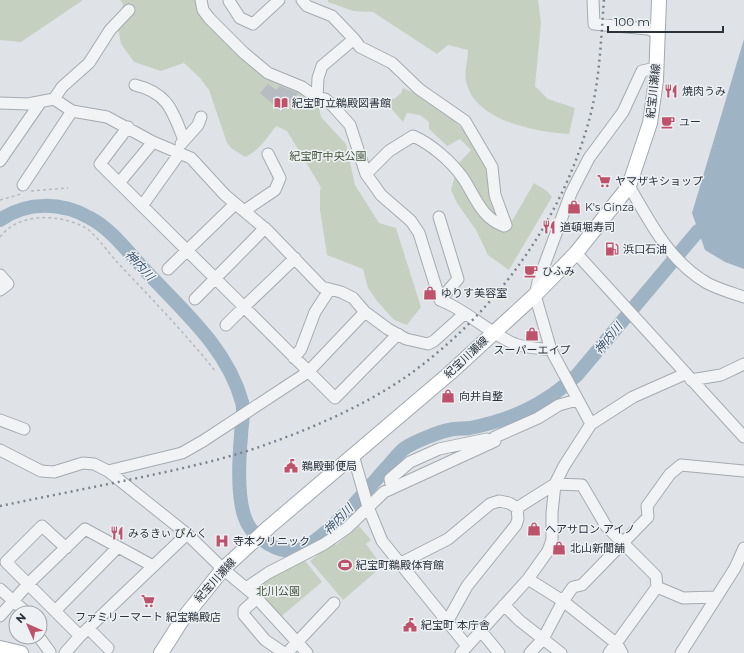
<svg xmlns="http://www.w3.org/2000/svg" width="744" height="653" font-family="Montserrat,'Noto Sans JP',sans-serif">
<rect width="100%" height="100%" fill="#dfe3e7"/>
<!-- green -->
<path fill="#c6d0c1" d="M0,0H83L21,42L0,40Z
M120,0H198L244,53L317,98L321,117L346,144L355,185L379,223L396,228L421,307L407,325L394,320L377,301L368,288L363,269L327,255L320,210V188L322,189L287,131L276,126C267,138 259,151 245,157L231,148L227,143L209,90L200,78L184,63L161,71L134,62L121,44L118,28L123,4Z
M328,0H538L541,23L535,86L548,99L575,108L569,134C535,132 474,121 466,81C464,72 468,60 468,50L448,45L437,54L373,12L353,11L328,2Z
M403,88L433,101L456,122L482,150L497,201L512,221L534,183L547,191L552,197L509,270L488,255L476,230L457,203L451,190L458,164L471,150L460,139L447,146L429,129V122L420,115L407,113L403,122L381,97L394,99L401,93Z
M359,526L371,540L366,544L377,559L373,562L379,569L343,600L310,561L334,541L336,545Z
M302,557L322,582L277,620L246,588Z"/>
<!-- water -->
<path fill="#9eb3c3" d="M744,39V269L725,262L705,250L692,213Z"/>
<g fill="none" stroke-linecap="round" stroke-linejoin="round">
<!-- river -->
<path stroke="#9eb3c3" stroke-width="14" d="M0,220C27,201 62,202 90,218C111,229 127,251 143,268C181,309 227,347 242,402C245,412 241,426 241,436C239,459 237,497 245,518C250,534 271,549 288,551C315,555 368,488 387,467C393,461 398,453 405,448C414,442 438,432 449,430C456,428 463,429 470,428C514,419 544,405 577,375L698,231"/>
</g>
<!-- building -->
<path fill="#b7bcc3" d="M268,84L276,90L280,86L298,93L282,112L260,93Z"/>
<g fill="none" stroke-linecap="round" stroke-linejoin="round">
<!-- minor casing -->
<g stroke="#a5aab0" stroke-width="13">
<path id="minor" d="M201,0L203,10L209,18L244,53L268,73L302,87L317,98L325,99L333,106L350,125L366,174L374,185L381,195L411,221L419,233L440,300C467,310 488,333 515,344C526,348 540,348 551,350
M302,0L307,6L332,16L354,39
M593,0L594,24L648,29L658,33
M229,1L240,18L253,24L279,0
M135,85C168,93 172,110 184,140
M317,98L318,78L322,66L354,39L360,47L392,63L419,89L465,121L492,167L495,195L506,225L504,226C481,218 475,196 463,178C451,161 431,144 413,136L389,151L366,174
M54,99L62,87L89,63L110,30L129,10
M0,103L28,104L54,99L72,111L107,117L153,142L191,158L225,195L268,231L322,287L341,292L353,298L365,312L388,329L406,339L428,344L434,341L464,314
M128,127L100,164L244,307L226,325
M181,144L198,125L201,117
M0,161L40,103
M119,183L153,142
M23,185L72,111
M629,186C650,222 669,261 707,283C718,289 732,293 744,297
M142,206L179,154
M244,211L275,190L280,178L268,154
M439,217L458,279L440,300
M576,253L744,437
M295,258L244,307L335,398L398,334
M168,269L235,204
M0,275L8,284L0,290
M195,299L265,228
M294,358L301,349L315,312L330,289
M691,380L721,375L744,364
M0,420L24,429
M591,424L551,350L535,295L538,282L571,193L589,158L623,112L642,71L656,68
M0,450L41,471L54,472L83,463L94,464L108,471L187,534L223,569L253,594L307,653
M353,455L368,507L382,541L467,646
M108,471L182,453L203,441L308,372L365,312
M392,488L390,479L410,462L439,449L487,439
M66,548L42,526L6,562L80,636
M399,564L448,539L490,504L499,501L509,503L517,508L555,484L582,485L606,526L656,576L657,587
M528,579L563,601L617,644L622,653
M246,588L268,573L324,544L347,528L384,492L495,441V437L538,418L559,405L577,400
M0,589L27,613
M257,598L244,610V615L265,640L284,653
M504,605L520,621L561,653
M55,611L118,547
M0,616L28,584L85,529L153,566
M447,622L467,586L516,525L518,519L517,508
M88,628L108,648
M481,631L499,653
M39,637L50,652
M65,653L80,636L187,534
M287,653L334,603
M461,653L528,579L548,551L552,540V513L555,484L564,466L591,424L633,397L685,374
M530,653L543,639L563,601L573,587L582,585L648,517L647,506L670,474L681,465L744,471
M609,653L657,587L683,598L715,597
M681,653L735,568L744,548"/>
</g>
<!-- major casing -->
<g stroke="#a0a8b1" stroke-width="16">
<path id="major" d="M0,648L21,653
M161,653L182,620L223,569L269,527L450,373L535,295L576,253L629,186L650,123L656,80L659,0"/>
</g>
<!-- path -->
<path stroke="#b5b9be" stroke-width="1.5" stroke-dasharray="3 3" stroke-linecap="butt" d="M31,191L68,188
M0,200L21,194
M0,237C19,212 59,214 84,227C94,232 108,252 116,261C150,297 185,333 216,372"/>
<!-- minor -->
<use href="#minor" stroke="#f1f3f5" stroke-width="11"/>
<!-- major -->
<use href="#major" stroke="#fff" stroke-width="14"/>
<!-- rail -->
<path stroke="#7a848e" stroke-width="2.5" stroke-dasharray="2 4" stroke-linecap="butt" d="M0,506C44,497 89,488 133,479C180,469 228,459 273,442C320,425 369,403 410,374C497,311 564,218 591,113C600,76 601,38 604,0"/>
</g>
<!-- icons -->
<defs>
<g id="restaurant-bare" transform="scale(1.08)"><path d="M-5-6h1v4h1v-4h1v4h1v-4h1v5L-1.5 .5V6h-2V.5L-5-1ZM5-6V6H3V1.5H1.5Q1.5-4 5-6Z" fill="#be526b" stroke="#eef1f4" stroke-width="2.5" paint-order="stroke"/></g>
<g id="library-bare" transform="scale(1.08)"><path d="M-6-4Q-3-5.5-.7-3.5V5Q-3 3-6 4ZM6-4Q3-5.5 .7-3.5V5Q3 3 6 4Z" fill="#be526b" stroke="#eef1f4" stroke-width="2.5" paint-order="stroke"/></g>
<g id="cafe-bare" transform="scale(1.08)"><path d="M-5.5-4.5H6V0H3Q3 3.5 0 3.5H-2.5Q-5.5 3.5-5.5 0ZM3-3.2v2h1.7v-2ZM-6 4.5H4V6H-6Z" fill="#be526b" stroke="#eef1f4" stroke-width="2.5" paint-order="stroke"/></g>
<g id="supermarket-bare" transform="scale(1.08)"><path d="M-6-5.5h2.5l.6 2H6L4.5 2H-2.5L-4.4-4H-6ZM-1.5 3.2a1.3 1.3 0 1 0 .1 0ZM3 3.2a1.3 1.3 0 1 0 .1 0Z" fill="#be526b" stroke="#eef1f4" stroke-width="2.5" paint-order="stroke"/></g>
<g id="shop-bare" transform="scale(1.08)"><path d="M-5-2.5h2.3a2.7 3.5 0 0 1 5.4 0H5L5.5 6h-11ZM-1.5-2.5h3a1.5 2.3 0 0 0-3 0Z" fill="#be526b" stroke="#eef1f4" stroke-width="2.5" paint-order="stroke"/></g>
<g id="fuel-bare" transform="scale(1.08)"><path d="M-5.5-6h7V0h2V4h1.3V-2.5L3-4.5l.8-.8L6-3V5H2.5V1h-1V6h-7ZM-4.2-4.7v3.2H.2V-4.7Z" fill="#be526b" stroke="#eef1f4" stroke-width="2.5" paint-order="stroke"/></g>
<g id="civic-bare" transform="scale(1.08)"><path d="M-.6-6.5H3V-4.5H.6V-3L4-1V1h2V6H-6V1h2V-1L-.6-3ZM-1.2 2.5V6h2.4V2.5Z" fill="#be526b" stroke="#eef1f4" stroke-width="2.5" paint-order="stroke"/></g>
<g id="hospital-bare" transform="scale(1.08)"><path d="M-5-5h3v3.5h4V-5h3V5h-3V1.5h-4V5h-3Z" fill="#be526b" stroke="#eef1f4" stroke-width="2.5" paint-order="stroke"/></g>
<g id="stadium-bare" transform="scale(1.08)"><path d="M0-5a6.5 5 0 1 0 0 10a6.5 5 0 1 0 0-10ZM-3.5-1.8h7v3.6h-7Z" fill="#be526b" stroke="#eef1f4" stroke-width="2.5" paint-order="stroke"/></g>
</defs>
<g fill-rule="evenodd">
<use href="#restaurant-bare" x="671" y="91"/>
<use href="#library-bare" x="281" y="103"/>
<use href="#cafe-bare" x="668" y="122"/>
<use href="#supermarket-bare" x="604" y="181"/>
<use href="#shop-bare" x="574" y="207"/>
<use href="#restaurant-bare" x="549" y="227"/>
<use href="#fuel-bare" x="612" y="249"/>
<use href="#cafe-bare" x="531" y="271"/>
<use href="#shop-bare" x="430" y="293"/>
<use href="#shop-bare" x="532" y="334"/>
<use href="#shop-bare" x="448" y="396"/>
<use href="#civic-bare" x="291" y="466"/>
<use href="#shop-bare" x="534" y="529"/>
<use href="#restaurant-bare" x="117" y="533"/>
<use href="#hospital-bare" x="222" y="541"/>
<use href="#shop-bare" x="559" y="548"/>
<use href="#stadium-bare" x="345" y="565"/>
<use href="#supermarket-bare" x="148" y="601"/>
<use href="#civic-bare" x="410" y="625"/>
</g>
<g text-anchor="middle" dominant-baseline="central" stroke-width="3" stroke-linejoin="round" paint-order="stroke">
<!-- street labels -->
<g font-size="11" fill="#2a323c" stroke="#eef1f4">
<text transform="translate(653 91) rotate(-84)">紀宝川瀬線</text>
<text transform="translate(466 357) rotate(-43)">紀宝川瀬線</text>
<text transform="translate(215 580) rotate(-48)">紀宝川瀬線</text>
</g>
<!-- poi labels -->
<g font-size="11" fill="#2a323c" stroke="#eef1f4" text-anchor="start">
<text x="682" y="91">焼肉うみ</text>
<text x="292" y="103">紀宝町立鵜殿図書館</text>
<text x="679" y="122">ユー</text>
<text x="615" y="181">ヤマザキショップ</text>
<text x="585" y="207">K's Ginza</text>
<text x="560" y="227">道頓堀寿司</text>
<text x="623" y="249">浜口石油</text>
<text x="542" y="271">ひふみ</text>
<text x="441" y="293">ゆりす美容室</text>
<text x="532" y="350" text-anchor="middle">スーパーエイプ</text>
<text x="459" y="396">向井自整</text>
<text x="302" y="466">鵜殿郵便局</text>
<text x="545" y="529">ヘアサロン アイノ</text>
<text x="128" y="533">みるきぃ ぴんく</text>
<text x="233" y="541">寺本クリニック</text>
<text x="570" y="548">北山新聞舗</text>
<text x="356" y="565">紀宝町鵜殿体育館</text>
<text x="148" y="617" text-anchor="middle">ファミリーマート 紀宝鵜殿店</text>
<text x="421" y="625">紀宝町 本庁舎</text>
</g>
<!-- park labels -->
<g font-size="11" fill="#415639" stroke="#eef1f4">
<text x="328" y="156">紀宝町中央公園</text>
<text x="278" y="591">北川公園</text>
</g>
<!-- water labels -->
<g font-size="12" font-style="italic" fill="#39536b" stroke="#eef1f4">
<text transform="translate(140 265) rotate(47)">神内川</text>
<text transform="translate(608 338) rotate(-50)">神内川</text>
<text transform="translate(338 519) rotate(-46)">神内川</text>
</g>
</g>
<!-- north arrow -->
<g transform="translate(28 625) rotate(315)"><circle r="19" fill="#eef1f4" stroke="#a0a5aa"/>
<path d="M0-3L7 15L0 10L-7 15Z" fill="#be526b"/>
<text y="-6" font-size="11" font-weight="bold" text-anchor="middle" fill="#2a323c">N</text>
</g>
<!-- scale -->
<path d="M608 26v6h115v-6" fill="none" stroke="#2a323c" stroke-width="2"/>
<text x="614" y="26" font-size="12" fill="#2a323c" stroke="#eef1f4" stroke-width="3" paint-order="stroke">100 m</text>
</svg>
